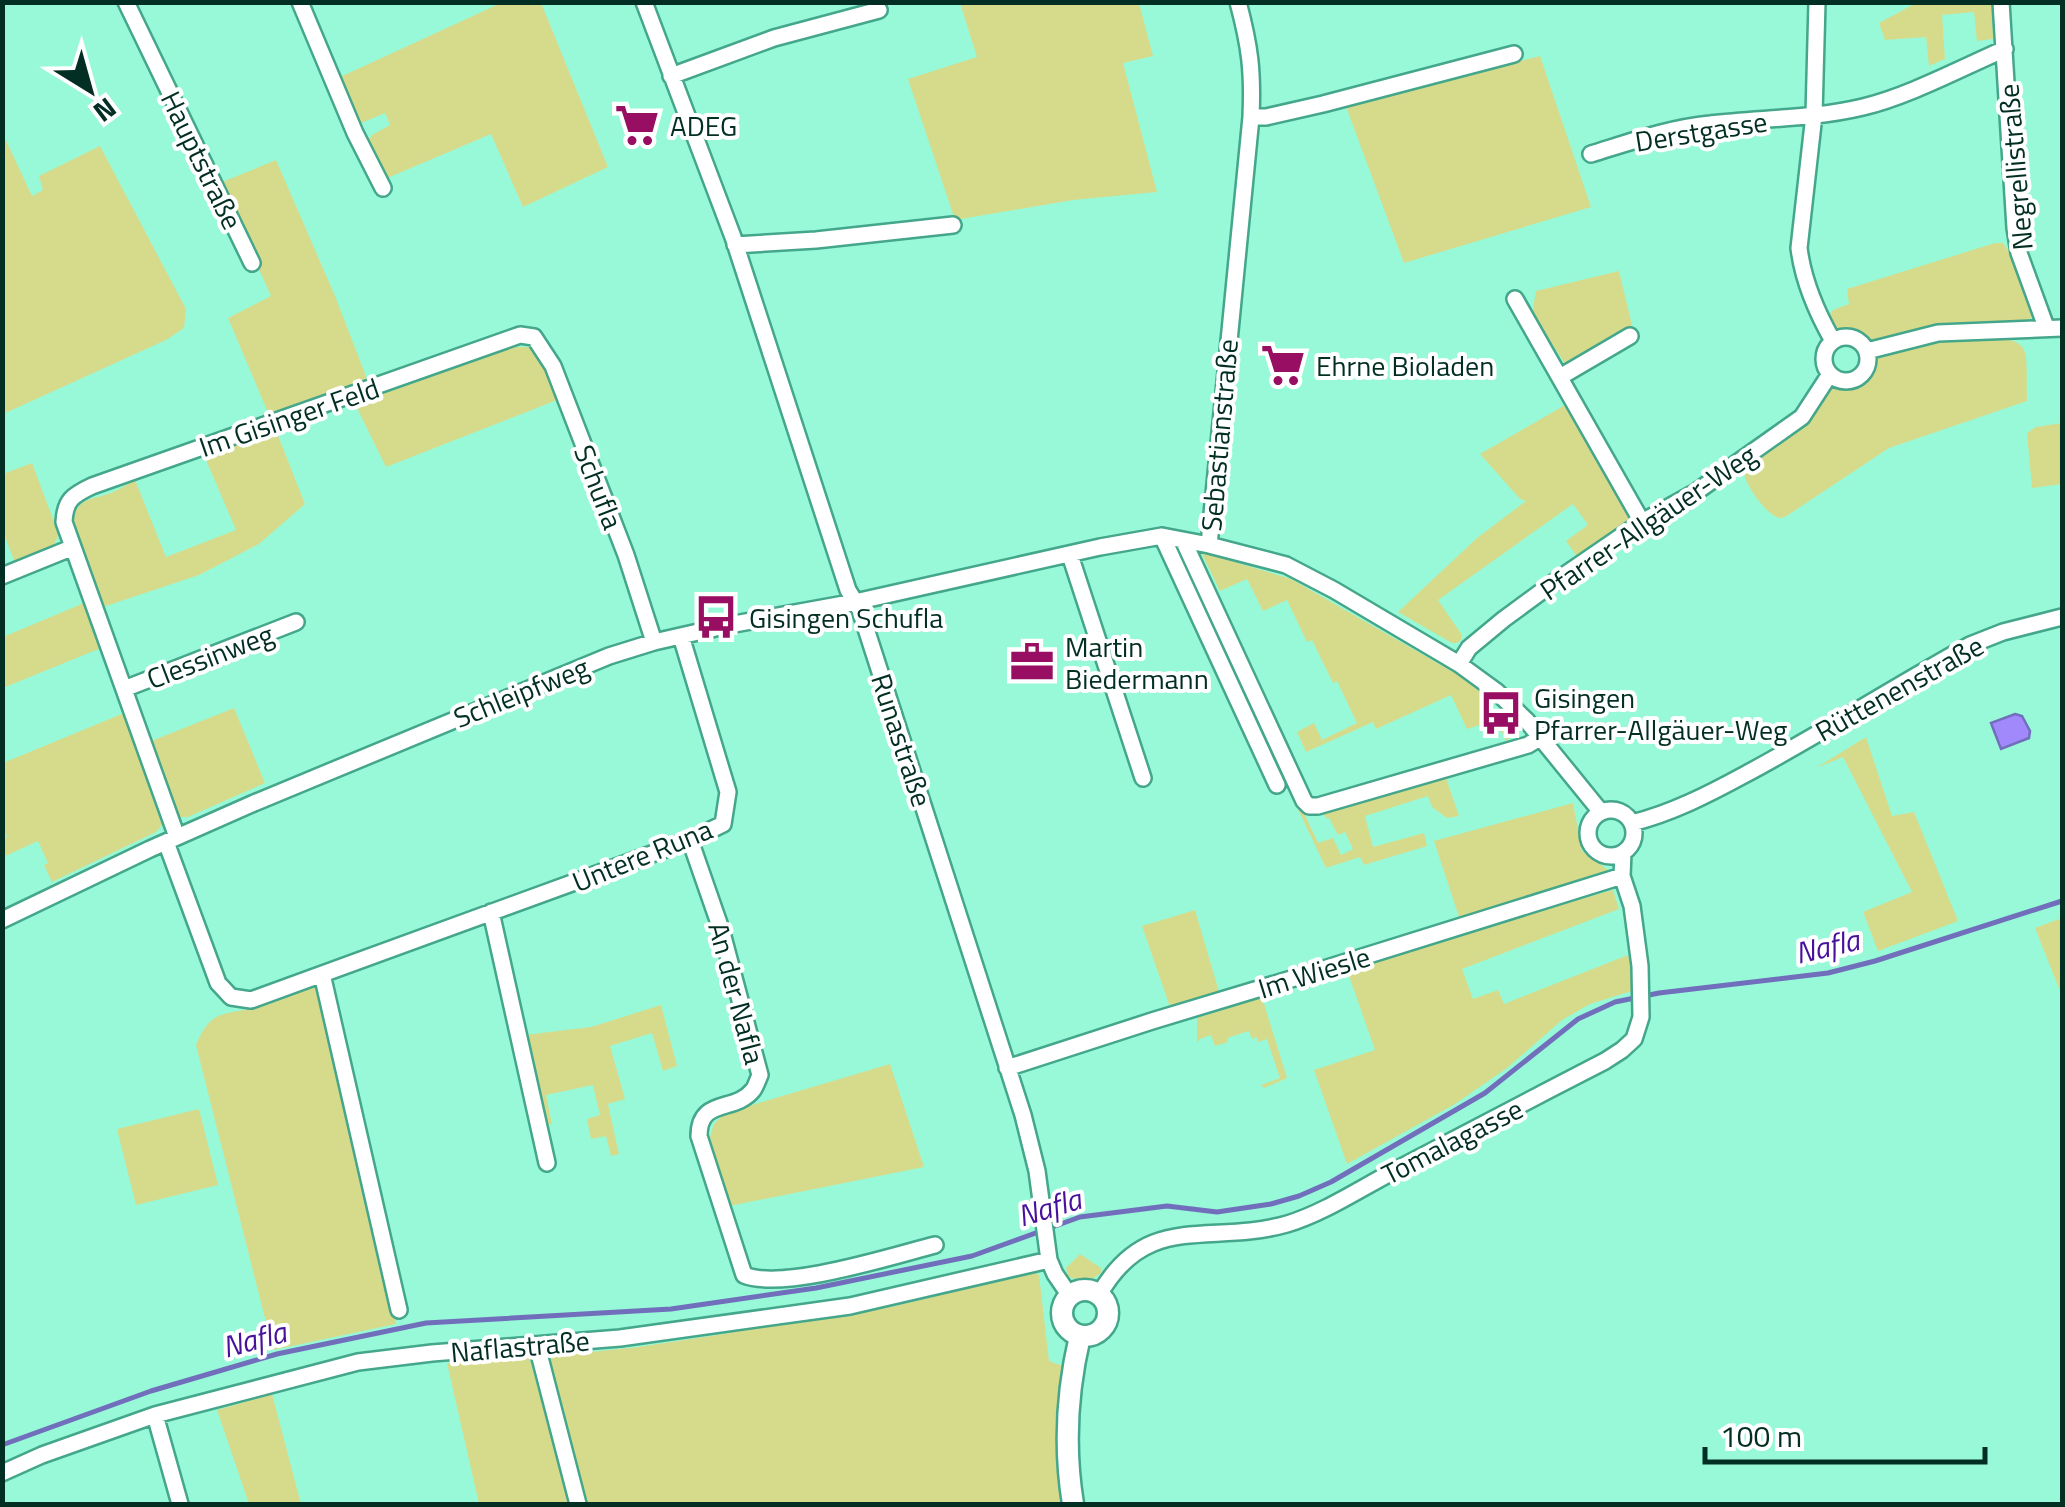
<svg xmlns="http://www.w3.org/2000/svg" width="2065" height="1507" font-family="'Titillium Web',sans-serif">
<rect width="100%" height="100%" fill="#98f9d9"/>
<!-- green -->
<path fill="#d6db8c" d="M1918,2L1992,3L1993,39L1977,41L1974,12L1942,15L1945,59L1929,66L1926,37L1885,40L1879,23Z
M501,3H541L608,167L523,207L491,134L385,179L367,143L372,135L390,125L385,113L359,124L338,78Z
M960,3H1139L1153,56L1123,63L1157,192L1073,200L955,220L908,79L977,57Z
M1540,56L1591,207L1404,263L1345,104Z
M3,134L32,196L43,190L39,176L100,146L186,309L184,328L166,340L3,414Z
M276,160L335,296L369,384L269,415L228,318L271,296L220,183Z
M1995,243H2003L2008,250L2034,312L2030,319L2023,325L1870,344L1852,333L1840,334L1829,316L1833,310L1849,304L1847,289Z
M1619,271L1632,325L1566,365L1532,314L1536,291Z
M1976,336C2037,340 2025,345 2027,401L1889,448L1788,515C1786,516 1783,518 1780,518C1768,517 1744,484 1744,472C1744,469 1745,467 1746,464L1830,383C1855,391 1874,382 1878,355L1935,339Z
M512,347H529L537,351L557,400L386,467L354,402Z
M1565,405L1632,512L1630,522L1578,558L1566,541L1588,525L1573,504L1438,600L1462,635L1461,640L1457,643H1452L1398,612L1477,538L1526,501L1520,499L1480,454Z
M2062,423V484L2032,488L2027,433L2036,427Z
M275,428L305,504L259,544L199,575L100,608L71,523C79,497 88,501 111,493C119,489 127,485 135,480L166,557L236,530L203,453Z
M32,463L59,535L52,548L15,563L3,531V474Z
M1201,552L1291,579L1460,676L1484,695V702L1518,732L1506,741L1496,720L1467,729L1451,695L1376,729L1373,722L1306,752L1297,732L1314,723L1322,740L1357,723L1337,681L1333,683L1312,640L1307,642L1287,600L1263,611L1247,579L1220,591Z
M1183,557L1318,843L1333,838L1341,855L1353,849L1345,832L1338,835L1329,818H1326L1322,812L1446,778L1459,816L1447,818L1432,807L1428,796L1365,816L1373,847L1424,833L1427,846L1364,865L1360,857L1326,868L1178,558Z
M84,603L101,648L3,688V637Z
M234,708L265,783L188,817H179L174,812L149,742Z
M124,713L162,825L156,832L52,882L44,865L48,863L38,841L3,857V839L7,837L3,826V763Z
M1866,737L1892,816L1914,812L1958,921L1878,951L1863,912L1912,892L1843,757L1816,768Z
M1573,803L1582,851L1608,870L1460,920L1434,841Z
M1613,890L1619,909L1462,969L1473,999L1498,990L1504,1004L1628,955L1635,990L1590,1004L1562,1020L1507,1068L1455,1104L1347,1164L1314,1070L1375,1050L1347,970L1427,943Z
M1195,910L1220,995L1171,1010L1142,926Z
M2062,918V996L2035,928Z
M316,985L396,1324L273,1350L196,1045C210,1010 223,1015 254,1008C275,1003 296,993 316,985Z
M1262,997L1287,1078L1264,1088L1261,1085L1280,1078L1267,1039L1258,1042L1257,1037L1252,1039L1249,1031L1227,1038L1228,1042L1215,1046L1211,1035L1200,1039L1197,1043V1018Z
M661,1005L677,1066L663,1071L652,1033L610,1046L625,1099L608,1104L619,1154L611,1156L606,1136L591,1139L587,1119L600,1115L593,1085L546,1095L552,1124L542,1126L525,1035L591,1027Z
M890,1064L924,1167L729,1206L710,1137L714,1124L725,1113Z
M199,1109L218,1185L136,1205L117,1129Z
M1080,1254L1101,1268V1273C1091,1281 1080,1282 1068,1276L1066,1268Z
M1032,1271L1039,1275L1049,1361L1063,1366L1058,1429L1064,1504H584L549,1364L552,1356L638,1347L730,1333V1329L884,1306L891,1307L940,1295L950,1288L981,1284Z
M529,1357L572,1504H479L447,1363Z
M272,1394L301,1504H249L217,1410Z"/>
<!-- water -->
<path fill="#a189fc" stroke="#716ebb" stroke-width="2.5" d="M2015,714L2022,716L2030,731L2029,738L2001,749L1991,723Z"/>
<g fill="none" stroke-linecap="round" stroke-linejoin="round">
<!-- stream -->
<path stroke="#716ebb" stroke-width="5" d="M2,1445L151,1391L277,1354L426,1323L671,1309L816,1288L972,1256L1080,1217L1167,1206L1217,1212L1271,1204L1299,1196L1331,1182L1485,1093L1578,1019L1615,1002L1659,993L1828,973L1875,961L2062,901"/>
<!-- minor casing -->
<g stroke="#44a68a" stroke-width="20">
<path id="minor" d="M126,2L252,263
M300,2L355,133L383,188
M644,2L733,237L848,590L860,610L1023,1115L1037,1171L1049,1260L1055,1274L1070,1296
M1817,2L1814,115L1799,248C1803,280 1817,313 1833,341
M2001,2L2015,228L2019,253L2046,327
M671,76L774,38L879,10
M1251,117H1266L1323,104L1514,54
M1591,154C1630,142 1669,128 1710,124C1760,118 1813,119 1863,107C1909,96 1961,68 2005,49
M735,245L816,240L953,225
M1515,299L1642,522
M1824 359a22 22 0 1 1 44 0a22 22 0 1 1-44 0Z
M1867,351L1938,333L2062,328
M1560,377L1630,336
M1162,536L1277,785
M1184,542L1304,801L1309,806H1318L1528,745L1541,737
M1209,545L1251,117C1253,71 1250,47 1238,2
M1070,555L1143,778
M2,576L71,548
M1459,664L1469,648L1504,619L1553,583L1642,522L1696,492L1802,417L1830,374
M124,689L296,622
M1588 833a23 23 0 1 1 46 0a23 23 0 1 1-46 0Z
M1632,823C1672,813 1709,794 1744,775C1821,734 1894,687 1970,645L2003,632L2062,617
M177,837L64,522C65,500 73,495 92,486L520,335L534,337L553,366L626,555L654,642
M690,840L721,929L760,1075C759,1077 755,1088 753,1090C735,1113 699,1097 699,1136L744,1275C783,1291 892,1256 935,1245
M166,842L218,983L231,997L251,1000L690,840L723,824L728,792L681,636
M491,912L547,1163
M2,920L150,849L254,803L609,656L654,642L729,625L855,602L1100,547L1162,536L1209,545L1286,565L1334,590L1459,664L1496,691L1527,721L1601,812
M322,974L399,1310
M1007,1068L1152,1021L1311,973L1622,876
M1099,1295C1147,1210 1209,1246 1287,1224C1324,1213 1361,1188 1396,1170C1465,1134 1535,1097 1605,1061L1622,1050L1634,1039L1641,1017L1640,966L1632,906L1622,876L1623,853
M537,1346L578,1504
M155,1415L180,1504
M2,1473L42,1455L155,1415L358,1362L432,1353L620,1338L850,1306L1049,1260"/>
</g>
<!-- tertiary casing -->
<g stroke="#44a68a" stroke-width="25">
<path id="tertiary" d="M1062 1313a23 23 0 1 1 46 0a23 23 0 1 1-46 0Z
M1073,1504C1064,1449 1067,1391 1080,1336"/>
</g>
<!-- minor -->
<use href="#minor" stroke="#fff" stroke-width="15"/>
<!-- tertiary -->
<use href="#tertiary" stroke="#fff" stroke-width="20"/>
</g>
<!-- icons -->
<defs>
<g id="supermarket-bare" transform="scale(3.45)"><path d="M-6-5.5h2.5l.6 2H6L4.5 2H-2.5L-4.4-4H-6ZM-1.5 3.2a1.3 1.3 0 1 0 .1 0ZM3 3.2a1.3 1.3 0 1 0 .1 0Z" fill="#980e62" stroke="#fff" stroke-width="2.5" paint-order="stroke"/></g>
<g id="bus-bare" transform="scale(3.45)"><path d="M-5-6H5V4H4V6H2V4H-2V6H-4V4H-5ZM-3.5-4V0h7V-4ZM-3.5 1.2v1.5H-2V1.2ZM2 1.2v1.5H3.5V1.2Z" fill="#980e62" stroke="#fff" stroke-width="2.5" paint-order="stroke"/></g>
<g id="office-bare" transform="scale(3.45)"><path d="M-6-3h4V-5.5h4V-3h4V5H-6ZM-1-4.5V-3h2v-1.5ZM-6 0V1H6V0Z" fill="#980e62" stroke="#fff" stroke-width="2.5" paint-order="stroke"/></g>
</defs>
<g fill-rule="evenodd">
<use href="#supermarket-bare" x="637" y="125"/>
<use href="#supermarket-bare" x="1283" y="365"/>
<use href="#bus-bare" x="716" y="617"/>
<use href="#office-bare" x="1032" y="662"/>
<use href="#bus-bare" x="1501" y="713"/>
</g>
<g text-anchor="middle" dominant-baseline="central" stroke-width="8" stroke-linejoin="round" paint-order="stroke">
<!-- poi labels -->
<g font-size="28" fill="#022e23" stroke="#fff" text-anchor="start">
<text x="670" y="125">ADEG</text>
<text x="1316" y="365">Ehrne Bioladen</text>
<text x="749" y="617">Gisingen Schufla</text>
<text x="1065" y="646">Martin<tspan x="1065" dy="32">Biedermann</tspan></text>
<text x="1534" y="697">Gisingen<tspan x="1534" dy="32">Pfarrer-Allgäuer-Weg</tspan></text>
</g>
<!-- street labels -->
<g font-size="28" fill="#022e23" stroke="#fff">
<text transform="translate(1701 131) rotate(-9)">Derstgasse</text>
<text transform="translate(202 160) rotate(64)">Hauptstraße</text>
<text transform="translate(2015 167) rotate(-95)">Negrellistraße</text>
<text transform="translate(289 417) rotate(-19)">Im Gisinger Feld</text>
<text transform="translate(1219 435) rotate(-85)">Sebastianstraße</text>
<text transform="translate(599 487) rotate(69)">Schufla</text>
<text transform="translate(1648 522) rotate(-34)">Pfarrer-Allgäuer-Weg</text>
<text transform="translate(210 656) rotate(-21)">Clessinweg</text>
<text transform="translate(1899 688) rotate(-29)">Rüttenenstraße</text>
<text transform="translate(521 692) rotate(-22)">Schleipfweg</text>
<text transform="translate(902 740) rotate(72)">Runastraße</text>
<text transform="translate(642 855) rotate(-22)">Untere Runa</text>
<text transform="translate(1314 972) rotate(-17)">Im Wiesle</text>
<text transform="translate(737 993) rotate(75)">An der Nafla</text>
<text transform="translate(1452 1141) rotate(-27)">Tomalagasse</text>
<text transform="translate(520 1346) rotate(-5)">Naflastraße</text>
</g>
<!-- water labels -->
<g font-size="30" font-style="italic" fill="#48119c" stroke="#fff">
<text transform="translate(1827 946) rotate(-13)">Nafla</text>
<text transform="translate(1049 1207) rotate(-17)">Nafla</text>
<text transform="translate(254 1339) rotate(-15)">Nafla</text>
</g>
</g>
<!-- border -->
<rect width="2065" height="1507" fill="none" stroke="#022e23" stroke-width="10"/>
<!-- north arrow -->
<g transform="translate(90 90) rotate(143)" stroke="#ffffff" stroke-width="8" paint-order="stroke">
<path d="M0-8L18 38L0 25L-18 38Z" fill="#022e23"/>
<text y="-15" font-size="28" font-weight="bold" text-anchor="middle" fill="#022e23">N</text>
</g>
<!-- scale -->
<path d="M1705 1447v15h280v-15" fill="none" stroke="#022e23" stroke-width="5"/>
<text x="1720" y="1447" font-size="30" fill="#022e23" stroke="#ffffff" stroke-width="8" paint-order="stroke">100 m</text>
</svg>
